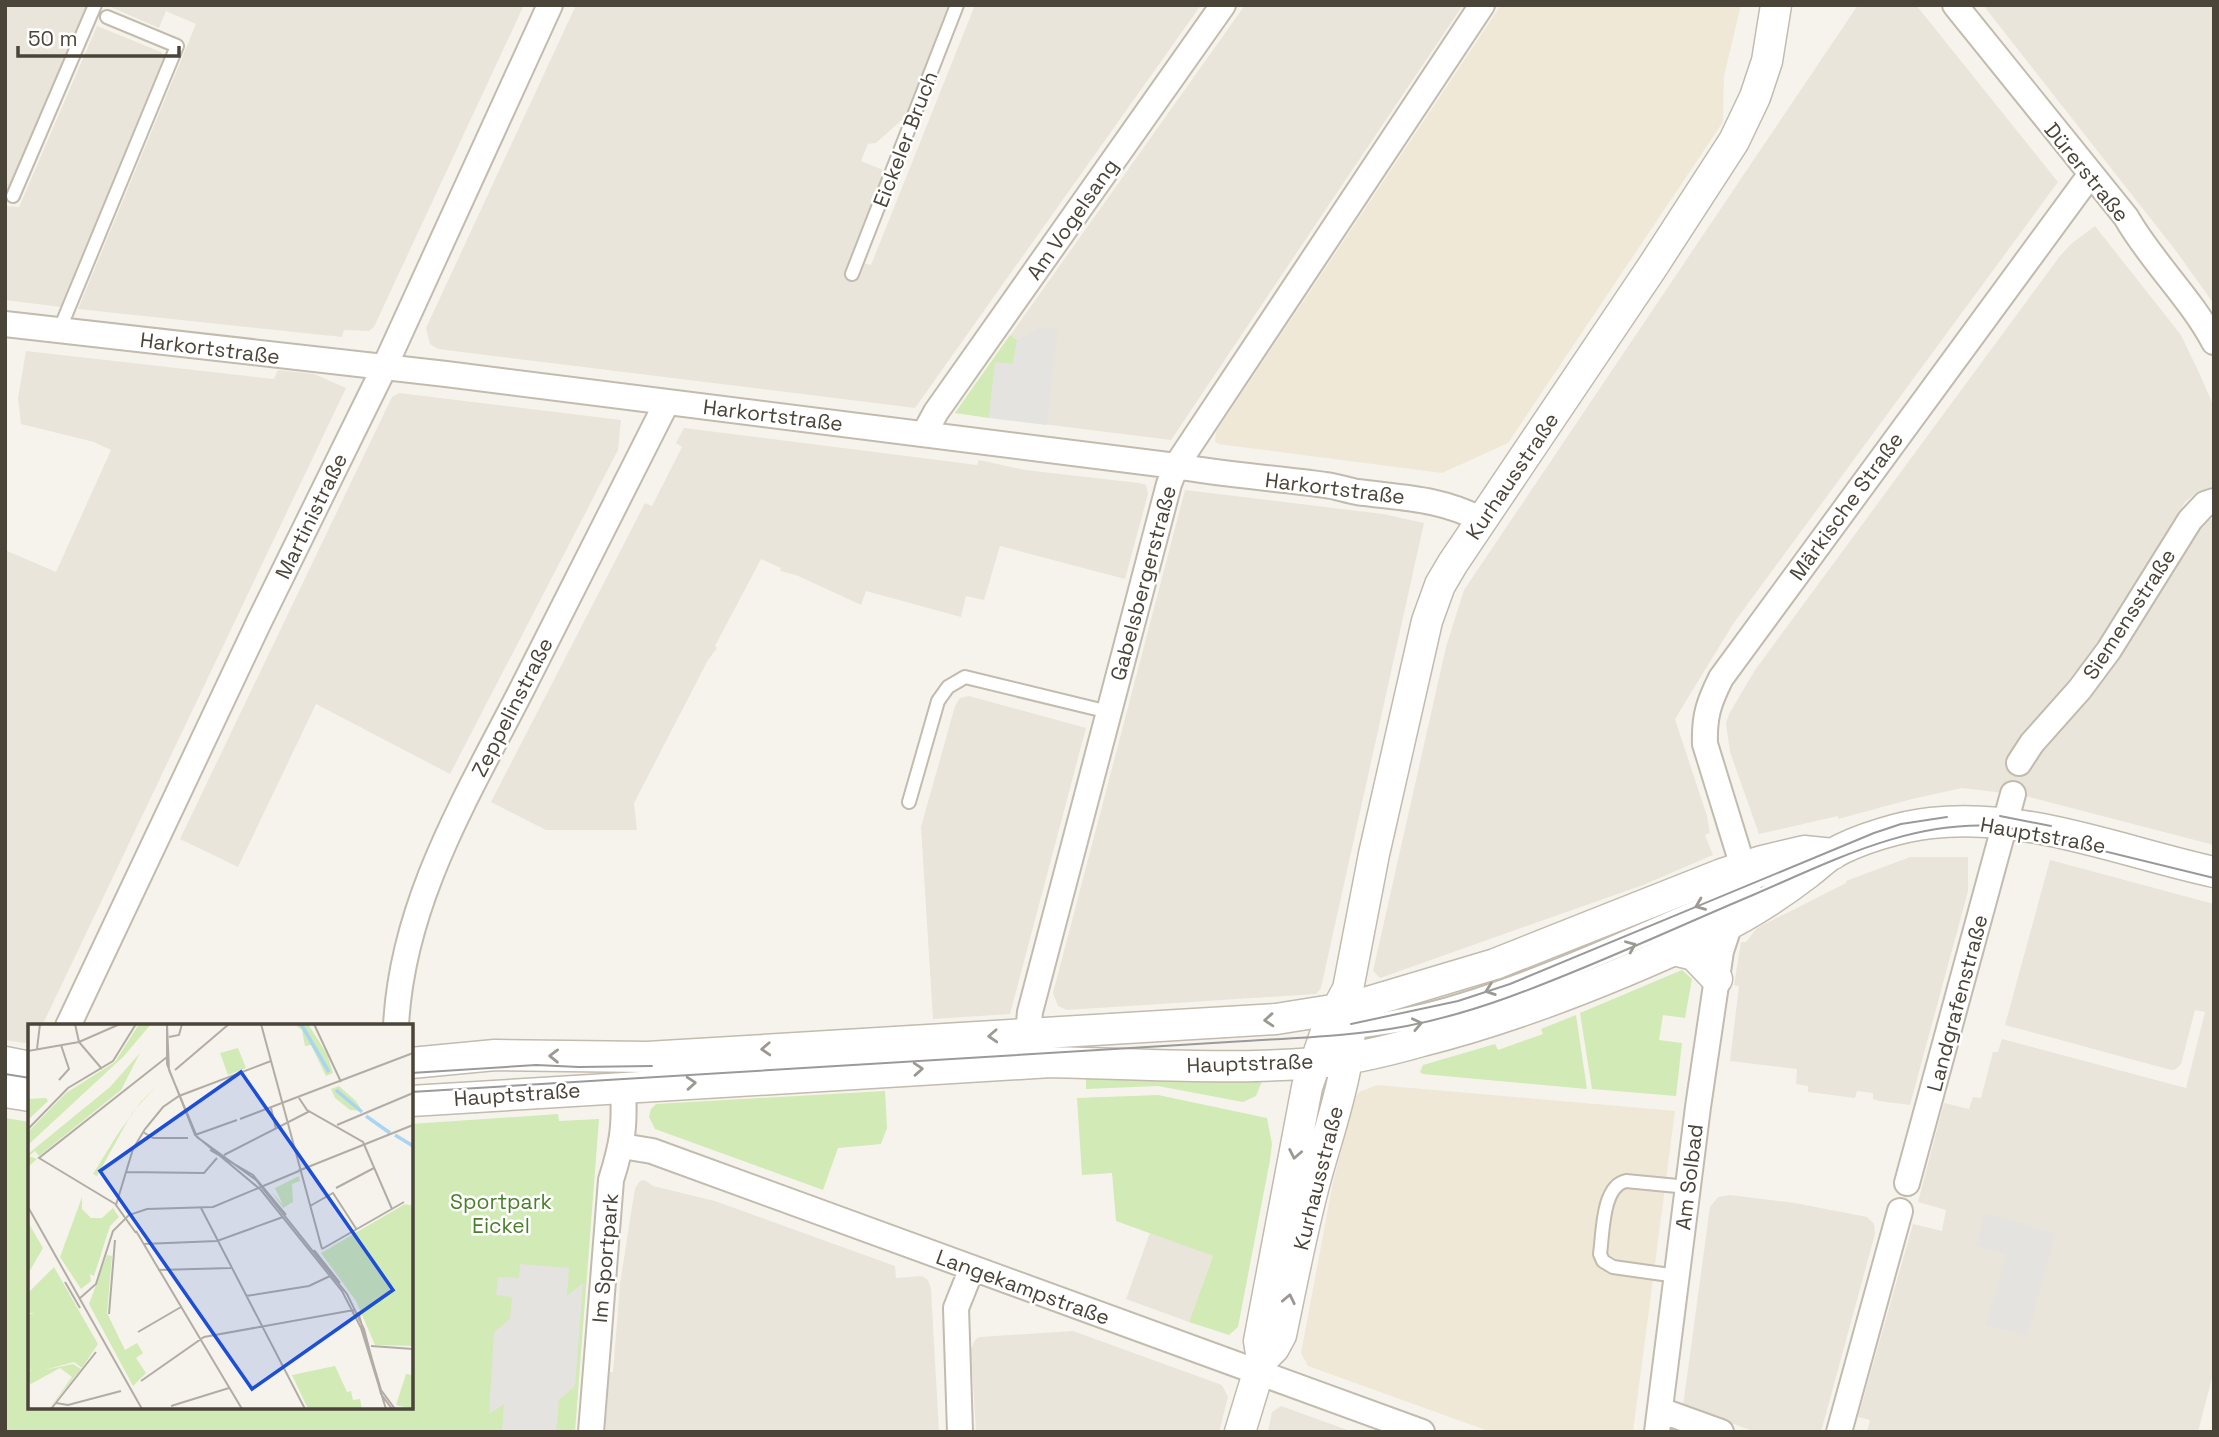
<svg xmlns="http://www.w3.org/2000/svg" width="2219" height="1437" font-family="'Space Grotesk',sans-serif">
<rect width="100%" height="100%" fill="#f6f3ec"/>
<!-- residential -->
<path fill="#eae5da" d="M5,5H88L6,196H5Z
M106,5H524L374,327L369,331L344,330L342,337L78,309L196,24L166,11L159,28Z
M576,5H951L906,116L876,143L868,144L861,161L888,172L846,276L857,280L863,263L871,265L975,5H1201L915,408L438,349L430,344L426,328Z
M1245,5H1463L1171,440L955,413Z
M1858,5H1916L2058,182L1733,624L1675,719L1707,816L1710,833L1705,835L1713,855L1643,885L1380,978L1373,971L1446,647L1464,590Z
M1983,5H2214V304L2176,251Z
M97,26L161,52L165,61L61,307L5,300V206L19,207Z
M2095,226L2181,335L2201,377L2214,407V486L2195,494L2185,502L2088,661L2079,675L2075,672L2042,717L2080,705L2106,677L2189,539L2206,521L2214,518V845L2021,795L1962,788L1912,799L1838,819V816L1759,834L1730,752L1726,724L1729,714L1755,670L2060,256L2071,244Z
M26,351L274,379L278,370L314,374L346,388L42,1026H30V1042L24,1043L5,1040V550L56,572L111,450L94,442L21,424L18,398Z
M399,393L621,420L618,450L450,774L316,704L238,867L180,839L368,447L392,397Z
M684,428L977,465L979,460L1025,470L1139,483L1146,485L1148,494L1125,579L1000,546L984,600L966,596L961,617L866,591L861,605L796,575L780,571L781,568L761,559L715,646L717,648L708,660L634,803L637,830H546L491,802L645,503L652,506L682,447L676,443Z
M1185,490L1383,514L1424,523L1321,988L1316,994L1067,1010L1058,1006L1053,993Z
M969,696L1086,728L1010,1014L933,1019L921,827L955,706L960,698Z
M1910,857H1968V891L1910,1105L1879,1101L1873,1099V1093L1857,1091L1855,1098L1808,1092V1086L1796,1084L1797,1069L1730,1061L1739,986L1734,985L1741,942H1746L1757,928L1846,883V881Z
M2050,860L2214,904V1370L2198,1432H1867L1870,1420L1858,1417L1913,1224L1942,1231L1946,1210L1918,1202L1944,1103L1969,1109L1973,1097L1981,1098L1993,1052H1998L2002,1039L2186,1088L2205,1012L2195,1010L2181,1064L2176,1069L2171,1070L2005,1025Z
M645,1180L653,1186L715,1201L895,1266L896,1278L922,1276L928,1280L931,1289L939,1432H605L609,1372H613L620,1284L635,1188L640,1181Z
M1730,1195L1795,1203L1867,1217L1874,1224L1875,1234L1821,1432H1756L1683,1406L1710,1207L1718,1197Z
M1150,1233L1213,1256L1189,1322L1126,1299Z
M1073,1331L1222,1385L1228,1397L1219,1432H976L971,1350L975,1340L979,1337Z
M1281,1406L1328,1423L1353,1432H1268L1272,1412Z"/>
<!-- education -->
<path fill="#efe8d6" d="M1501,5H1741L1724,76L1723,122L1508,443L1442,473L1218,444L1215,441L1216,432Z
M1377,1085L1675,1111L1633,1432H1491L1308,1366L1301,1353L1333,1182L1355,1098L1359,1092Z"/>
<!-- green -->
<path fill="#d2eab5" d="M1010,335L1017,340L1013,364L995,363L989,418L955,413Z
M1682,970L1692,979L1685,1018L1663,1015L1659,1040L1682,1043L1676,1096L1592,1089L1580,1013Z
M1576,1015L1587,1089L1423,1074L1420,1072L1423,1065L1495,1044L1498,1050L1543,1034L1541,1029Z
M1086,1073L1207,1082L1262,1081L1256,1096L1243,1102L1158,1086L1086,1089Z
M885,1091L887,1128L881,1144L838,1148L823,1190L655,1129L649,1117L651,1109L656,1104Z
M1158,1095L1267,1118L1272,1144L1270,1160L1238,1327L1229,1335L1189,1322L1213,1256L1116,1221L1112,1173L1082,1175L1077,1098Z
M558,1114L559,1121L599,1119L575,1432H5V1118L30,1122V1407H411V1124Z"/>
<!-- parking -->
<path fill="#e5e3e0" d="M1040,327L1058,329L1047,425L989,418L995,362L1013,364L1017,340Z
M1985,1213L2056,1233L2027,1337L1986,1325L2006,1255L1976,1246Z
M520,1264L569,1268L567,1296L583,1283L575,1386L559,1400L556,1432H502L504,1404L489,1414L494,1332L510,1319L512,1297L496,1295L498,1277L519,1278Z"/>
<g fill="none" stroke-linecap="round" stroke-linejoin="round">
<!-- service casing -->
<g stroke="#c2bbae" stroke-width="16">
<path id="service" d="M13,196L95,5
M852,274L957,5
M59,331L177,46L107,17
M909,802L938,701L948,687L965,677L1109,712
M1349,1024C1385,1019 1423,1012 1458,1001C1575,965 1684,907 1799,866
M1350,1033L1429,1021L1511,996L1758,893
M1677,1276L1613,1267L1603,1261L1600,1254C1603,1233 1602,1186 1626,1181L1688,1187"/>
</g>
<!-- minor casing -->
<g stroke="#c2bbae" stroke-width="28">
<path id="minor" d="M1955,5L2126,217C2151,261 2190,297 2214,342
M5,324L446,374L1176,466C1225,475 1276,478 1325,485C1336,486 1346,490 1357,492C1402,498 1440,498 1482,520
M924,434L936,412L1223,5
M2019,763L2032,743L2080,689L2109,650L2190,520L2205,504L2214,501
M1743,867L1705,744C1704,716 1709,702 1721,678L2090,175
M68,1026L259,622L384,368L550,5
M396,1026C402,903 466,798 521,691C569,594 618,498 667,402
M1028,1034L1030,1012L1169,484L1176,466L1482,5
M622,1146L652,1151L1422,1432
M1907,1183L2013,794
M1660,1410L1721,1432
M591,1432L611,1180C623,1142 625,1126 623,1086
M960,1432L956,1308L972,1268
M1657,1432L1698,1107L1721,951L1730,924
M1839,1432L1900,1211"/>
</g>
<!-- tertiary casing -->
<g stroke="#c2bbae" stroke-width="33">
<path id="tertiary" d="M1673,950L1694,955L1717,979
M5,1062L30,1067
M411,1063L495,1055L647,1057L1276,1019L1351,1007L1495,964L1722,874L1762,861L1804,851L1833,854
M5,1092L30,1096
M411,1101L1051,1062C1138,1064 1227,1070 1314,1063C1351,1060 1387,1051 1422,1041C1521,1016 1617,977 1709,934C1744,918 1778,896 1808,873C1816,867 1824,859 1832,854C1858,839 1902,826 1931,823C2027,812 2122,852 2214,872
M1262,1360L1259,1341L1307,1087L1328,1026L1348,989L1374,854L1427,621L1440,585L1453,563L1653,266L1734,141L1755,97L1767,61L1776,5
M1240,1432L1262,1360L1274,1348L1281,1335C1291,1288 1300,1240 1312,1193C1328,1128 1359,1057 1348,989"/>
</g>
<!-- service -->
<use href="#service" stroke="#fff" stroke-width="12"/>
<!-- minor -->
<use href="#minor" stroke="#fff" stroke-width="24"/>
<!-- tertiary -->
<use href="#tertiary" stroke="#fff" stroke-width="30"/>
<!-- tram -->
<path stroke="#9a9a9a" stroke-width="2" d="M2000,816L2051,826
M1351,1024L1458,1001L1510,984L1874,833L1901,824L1947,817
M411,1073L536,1065L579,1067L652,1066
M5,1074L30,1078
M411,1092L1229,1042C1288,1038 1349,1037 1407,1026C1442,1019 1476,1009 1509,997C1592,967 1672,929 1753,895C1832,861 1916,817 2005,827L2214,878"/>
</g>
<!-- one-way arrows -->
<defs><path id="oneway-chevron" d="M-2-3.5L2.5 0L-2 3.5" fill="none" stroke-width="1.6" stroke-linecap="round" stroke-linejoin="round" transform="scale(1.75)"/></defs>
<g stroke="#9c9892">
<use href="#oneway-chevron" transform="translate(1700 905) rotate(158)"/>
<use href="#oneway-chevron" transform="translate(1631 946) rotate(-23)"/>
<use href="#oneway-chevron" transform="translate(1490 990) rotate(161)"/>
<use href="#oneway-chevron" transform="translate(1269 1020) rotate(176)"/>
<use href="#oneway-chevron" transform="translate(1417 1024) rotate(-12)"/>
<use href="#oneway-chevron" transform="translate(993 1036) rotate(177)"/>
<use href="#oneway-chevron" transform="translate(766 1049) rotate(177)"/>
<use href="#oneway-chevron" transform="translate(554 1056) rotate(-179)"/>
<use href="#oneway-chevron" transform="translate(918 1069) rotate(-4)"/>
<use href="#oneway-chevron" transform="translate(691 1083) rotate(-4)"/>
<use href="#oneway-chevron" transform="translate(1295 1154) rotate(101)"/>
<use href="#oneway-chevron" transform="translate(1289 1299) rotate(-78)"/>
</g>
<g text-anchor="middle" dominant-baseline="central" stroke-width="5" stroke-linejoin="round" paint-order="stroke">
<!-- street labels -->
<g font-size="21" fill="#4b4439" stroke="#fff">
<text transform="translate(905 139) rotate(-69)">Eickeler Bruch</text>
<text transform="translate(2087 172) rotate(51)">Dürerstraße</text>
<text transform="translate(1072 219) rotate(-55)">Am Vogelsang</text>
<text transform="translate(210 348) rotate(7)">Harkortstraße</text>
<text transform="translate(773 415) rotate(7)">Harkortstraße</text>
<text transform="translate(1512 476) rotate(-56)">Kurhausstraße</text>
<text transform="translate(1335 488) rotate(7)">Harkortstraße</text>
<text transform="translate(1846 506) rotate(-54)">Märkische Straße</text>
<text transform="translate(311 516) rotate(-64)">Martinistraße</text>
<text transform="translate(1143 583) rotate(-75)">Gabelsbergerstraße</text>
<text transform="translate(2129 614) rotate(-57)">Siemensstraße</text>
<text transform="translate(512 707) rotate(-63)">Zeppelinstraße</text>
<text transform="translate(2043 835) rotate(10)">Hauptstraße</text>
<text transform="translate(1957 1003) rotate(-75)">Landgrafenstraße</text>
<text transform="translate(1250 1063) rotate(-2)">Hauptstraße</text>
<text transform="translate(517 1094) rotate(-4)">Hauptstraße</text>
<text transform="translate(1689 1177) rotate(-83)">Am Solbad</text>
<text transform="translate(1318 1178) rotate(-76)">Kurhausstraße</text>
<text transform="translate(605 1258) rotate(-85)">Im Sportpark</text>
<text transform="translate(1023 1287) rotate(20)">Langekampstraße</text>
</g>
<!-- park labels -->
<g font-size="21" fill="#4a7f2a" stroke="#fff">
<text x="501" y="1201">Sportpark<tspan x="501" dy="24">Eickel</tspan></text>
</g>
</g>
<!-- overview -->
<g transform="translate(28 1024)">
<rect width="385" height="385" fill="#f6f3ec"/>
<path d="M111,0H123L96,32L0,121V108L38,69L87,38ZM266,0H280L299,30L305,49L298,52L283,21L277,22L274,6ZM210,24L218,44L200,51L192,29ZM112,29L93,66L11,132L7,127L1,132L9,135L0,143V130L82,63ZM130,60L104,89L69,152L65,150L89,111L112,79ZM311,62L328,77L334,87L322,86L307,74L303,65ZM18,74L20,77L0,96V75ZM271,152L272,157L264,160L265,178L255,184L243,167L255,181L247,164ZM54,173V185L63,194H74L85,184L91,193L82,202L66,252L62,250L63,257L53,265L32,233ZM377,180L385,182V322L347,321L328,277L293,229ZM0,198L15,224L0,250ZM79,231L84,232L79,289L97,326L109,319L115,329L108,334L118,349L105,362L61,280ZM26,243L70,320L54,344L46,338L16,346L45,340L53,345L21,385L44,353L32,344L3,360L0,356V347H5L0,346V290H6L0,288V269ZM307,342L319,368L323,367L325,376L332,375L334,385H280L264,351ZM378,350L385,351L384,385L368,381Z" fill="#d2eab5"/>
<path fill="none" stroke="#a9d4f2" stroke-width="3.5" d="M273,0L301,48M308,66L334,88M338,92L362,109M367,111L385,122"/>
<path fill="none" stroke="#b2ada4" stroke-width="2" d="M47,0L51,18L74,45M139,0V40L167,111L233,166L314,267L333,304L358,385M139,0L141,46L169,113L228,156L319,270L336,305L353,370L364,385M233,0L294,225M286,0L313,58M141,13L151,11L154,0M9,25L12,0M0,27L51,18L92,0M147,46L201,0M31,56L41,45L33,21M271,74L279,86L335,118L364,185M243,84L248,105M212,95L385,29M309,101L385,69M0,105L40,64L85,37L108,0M115,108L125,114H160M167,111L209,96M182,126L225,151L258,191M196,131L282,87M270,147L385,101M98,148L176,149L189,134M308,164L346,144M89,181L11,134L139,33M282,182L305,169L329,206M0,183L114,385M173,184L277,385M108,207L214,385M108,209L88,181L105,125L117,105L135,83L151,72L243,37M115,220L189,217L255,193M294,225L376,178M286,226L312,259M130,246L203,244M37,258L52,284M218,272L281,262L302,252M51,275L68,260L85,207L101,191L119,185L185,183L271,147M330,288L353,366L367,385M81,290L87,216M110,308L153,283M343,322L385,325M113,357L176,313L326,286M28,379L40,381L93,367M143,382L201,364M23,385L68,328"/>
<path fill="#1d4ed8" fill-opacity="0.15" stroke="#1d4ed8" stroke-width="3.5" d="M213,48L365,266L224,365L72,147Z"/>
<rect width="385" height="385" fill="none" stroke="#4b4439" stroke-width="3.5"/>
</g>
<!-- border -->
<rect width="2219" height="1437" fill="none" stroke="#4b4439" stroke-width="14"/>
<!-- scale -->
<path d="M18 46v10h161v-10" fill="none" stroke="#4b4439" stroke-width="3.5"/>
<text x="28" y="46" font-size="21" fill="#4b4439" stroke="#ffffff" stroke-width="5" paint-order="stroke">50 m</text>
</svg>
